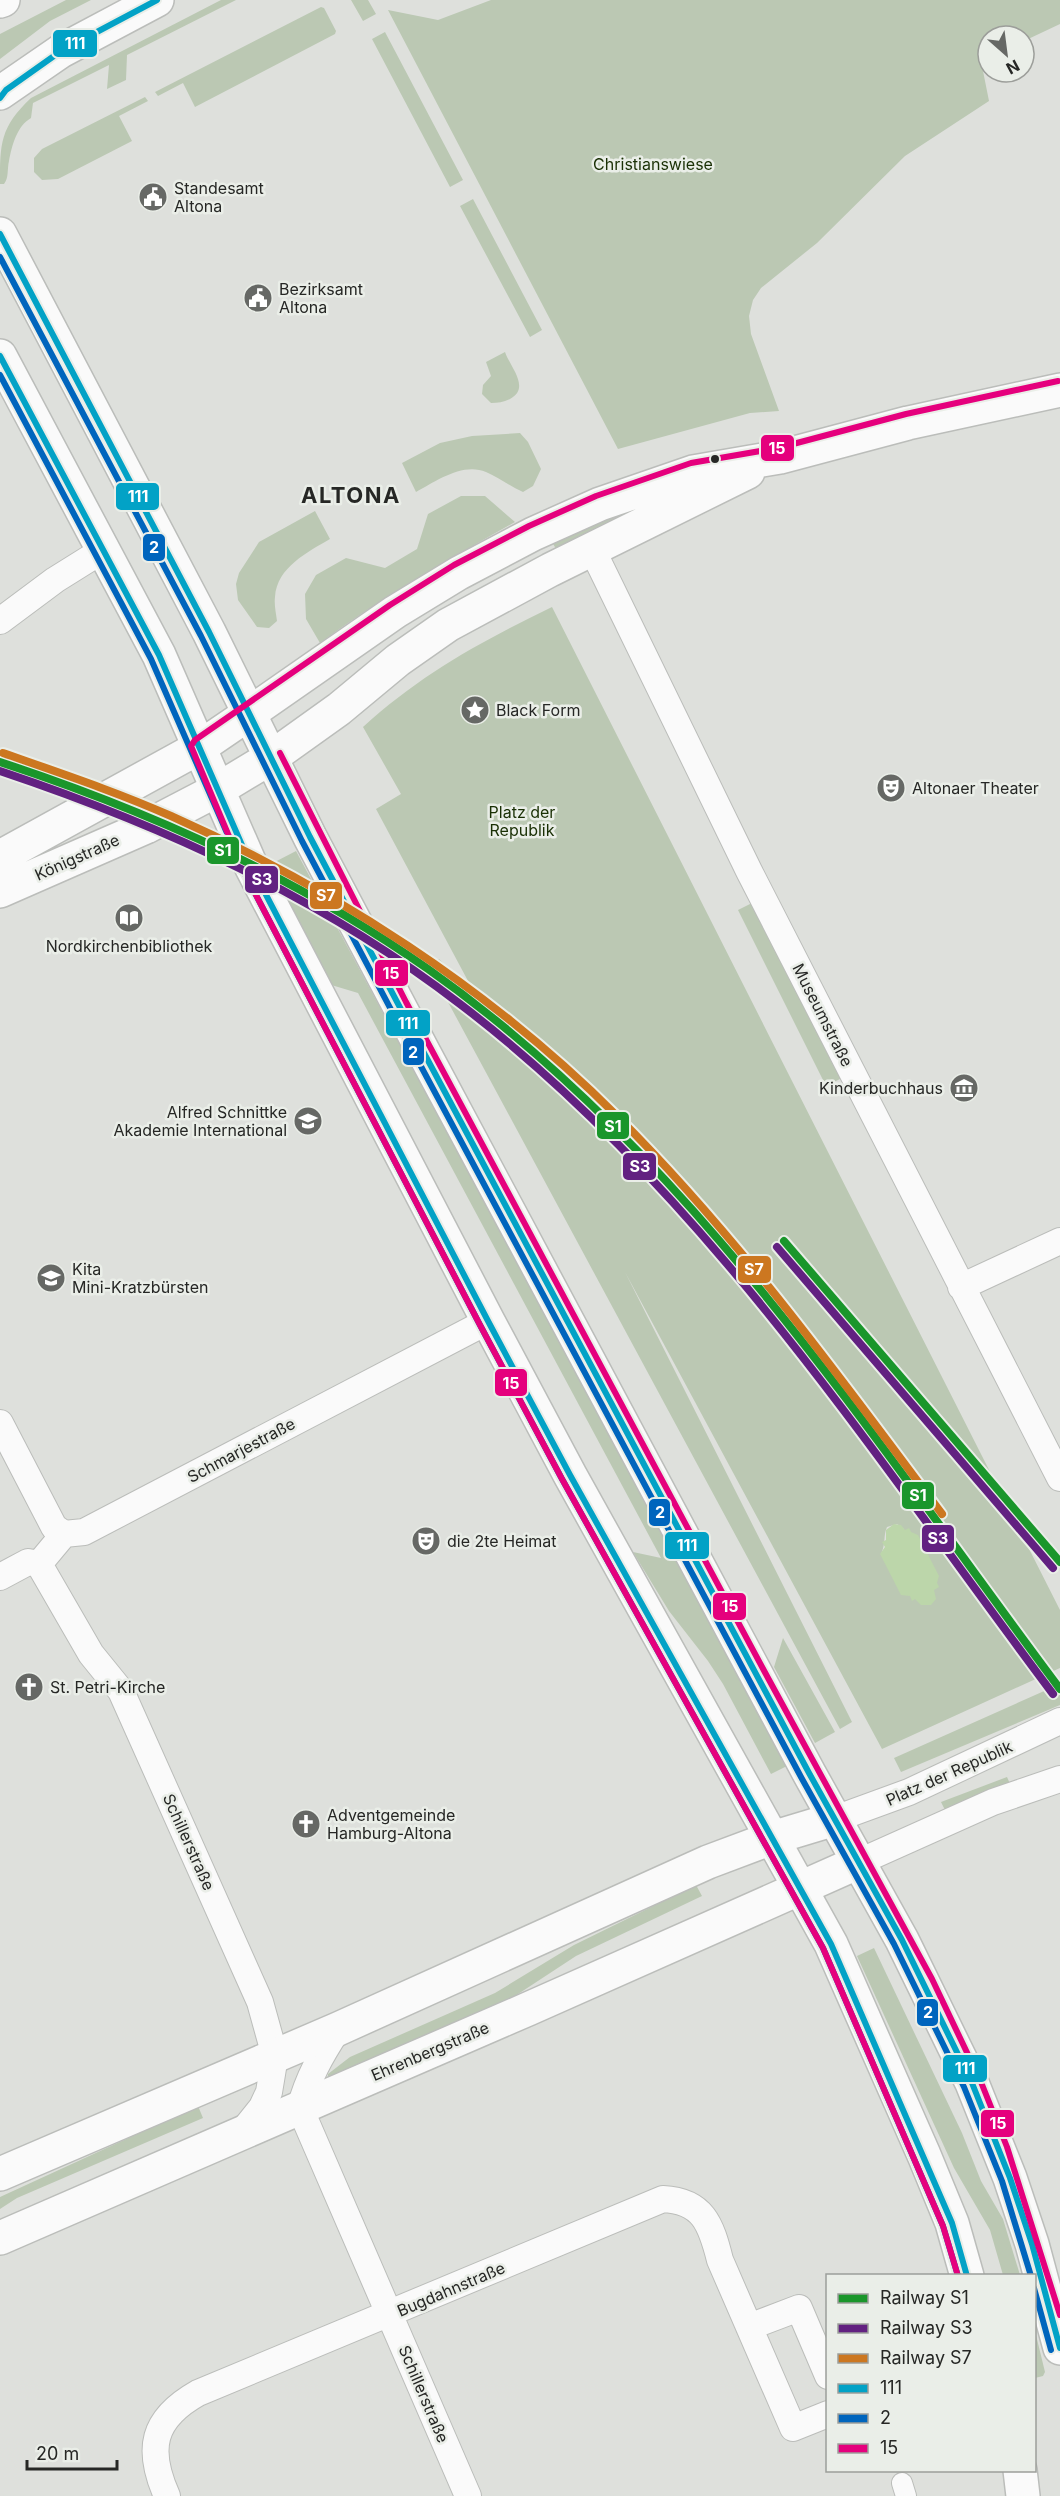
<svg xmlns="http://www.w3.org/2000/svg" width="1060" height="2496" font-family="Inter,sans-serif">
<rect width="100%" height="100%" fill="#dee0dc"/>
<!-- green -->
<path fill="#bbc8b3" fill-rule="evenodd" d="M66,0H91L50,21L0,59V34Z
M221,0H236L127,55L126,80L107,89L109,65L33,103L31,118C17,126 12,145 9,161C7,169 9,178 4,184H0C0,144 0,127 31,98Z
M351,0H368L376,14L363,21Z
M491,0H1060V24L1024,41V36H988V57L981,61L989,101L905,156L817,243L761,288L753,300L749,316L751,334L779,411L750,413L618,449L388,10L438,20Z
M321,7L324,8L336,31L335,34L195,107L183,83L158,96L155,92Z
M385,32L463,180L450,187L372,39Z
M145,97L148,101L119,116L132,141L58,179L42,180L34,172V158L42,149Z
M473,199L542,330L530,337L460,206Z
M505,352C510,367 531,388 510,399C503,402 498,403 491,403L482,394L483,385L491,376L486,362Z
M520,433L528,442L541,469L533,486L523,492C510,486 499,478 486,472C463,462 436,481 416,492L402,463L440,443L472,436Z
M666,492L559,554L552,542Z
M461,496H485L515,522C448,560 382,597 320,643L306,619L305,594L316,575L346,558L385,568L417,549L428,514Z
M315,511L330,539C308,552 277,567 275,597C274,605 276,613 277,621L269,628L257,627L238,600L236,584L239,573L259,542Z
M552,607L1060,1610V1668L882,1749L625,1272L852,1722L840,1729L428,965L439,959L475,994L376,809L401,794L363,727C421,674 482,641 552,607ZM897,1524L903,1528L934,1589L881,1554C886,1544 883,1536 887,1527Z
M296,851L787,1766L771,1774L723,1684L708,1661L669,1611L633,1552L661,1558L358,993L328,984L272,877L269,865Z
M754,902L842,1078L826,1086L738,910Z
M783,1638L835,1732L815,1743L774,1667Z
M1060,1684V1705L901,1772L894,1758Z
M1007,1777L1011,1786L947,1814L941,1802Z
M696,1885L702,1896L576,1956L512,1998L328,2078V2074L350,2057L495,1993L574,1945Z
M874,1948L962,2133L981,2181L1003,2219L1020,2275H1003L990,2230L954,2168L857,1956Z
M198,2106L203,2118L17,2198L0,2209V2197Z
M1035,2331L1045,2372L1043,2376L1035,2378Z"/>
<!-- water -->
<path fill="#bcd6aa" d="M894,1524L901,1525L905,1530L909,1528L911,1532L918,1535L939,1576L937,1583L939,1587L934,1590L936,1599L931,1605H921L915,1599L912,1601L910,1596L901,1595L880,1554L885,1547L882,1542L886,1540V1530Z"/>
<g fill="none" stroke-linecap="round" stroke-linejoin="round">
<!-- pedestrian casing -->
<g stroke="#bbbdba" stroke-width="22">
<path id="pedestrian" d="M902,2483L906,2496"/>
</g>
<!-- minor casing -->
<g stroke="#bbbdba" stroke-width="28">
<path id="minor" d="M592,549L749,871L1060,1478
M0,621L55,580L103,550
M961,1287L1060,1241
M0,1423L54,1527L64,1534
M39,1564L91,1654L121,1691L260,2002L275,2056L269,2092L262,2107L242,2132
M0,1577L28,1562L39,1564L64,1534L84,1532L488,1321
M835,1819L909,1792L1060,1721
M859,1862L993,1802L1060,1779
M338,2029C321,2055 308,2078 300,2108L468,2496
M749,2327L799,2308L828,2376
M167,2496C146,2449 152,2419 198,2393L663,2199C703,2201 711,2224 720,2260L793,2428L828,2414"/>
</g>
<!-- tertiary casing -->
<g stroke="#bbbdba" stroke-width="36">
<path id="tertiary" d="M250,713L395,612L459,573L533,534L600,504L693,472L780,457L908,423L1060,390
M272,757L339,709L398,660L448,625L550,570L748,472
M0,2174L338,2029L708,1862L772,1838L835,1819
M0,2238L528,2009L859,1862"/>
</g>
<!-- secondary casing -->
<g stroke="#bbbdba" stroke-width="36">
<path id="secondary" d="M0,1L3,0
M0,93L61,51L157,0
M0,234L209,632L310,837L424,1053L809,1773L902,1940L972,2083L1010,2178L1032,2244L1060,2348
M0,356L159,655L252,868L488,1321L570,1475L831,1944L924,2155L952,2223L967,2276
M0,857L200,747L250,713
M0,891L146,827L217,790L272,757
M1020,2470L1023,2496"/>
</g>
<!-- pedestrian -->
<use href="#pedestrian" stroke="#fafafa" stroke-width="20"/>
<!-- minor -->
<use href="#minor" stroke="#fafafa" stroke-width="26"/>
<!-- tertiary -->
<use href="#tertiary" stroke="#fafafa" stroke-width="33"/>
<!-- secondary -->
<use href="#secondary" stroke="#fafafa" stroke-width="33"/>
<!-- bus-1 casing -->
<g stroke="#eaeee8" stroke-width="10">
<path id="bus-1" d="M0,98L6,90L61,51L157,0
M0,234L209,632L310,837L424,1053L809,1773L902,1940L972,2083L1010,2178L1032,2244L1060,2348
M0,356L159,655L252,868L488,1321L570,1475L831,1944L952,2223L967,2276"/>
</g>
<!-- bus-2 casing -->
<g stroke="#eaeee8" stroke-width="10">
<path id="bus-2" d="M0,257L201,636L302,841L416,1057L801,1777L894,1944L964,2087L1002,2181L1031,2276
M0,375L151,659L244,872L480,1325L562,1479L823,1948L943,2226L958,2276
M1034,2288L1051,2350"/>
</g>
<!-- bus-3 casing -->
<g stroke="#eaeee8" stroke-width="10">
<path id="bus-3" d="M280,753L406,1002L768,1678L932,1979L981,2082L1007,2147L1060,2315
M958,2276L943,2226L823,1948L562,1479L480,1325L244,872L191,746L195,740L390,605L454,565L529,526L596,496L691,463L778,448L906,414L1058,381"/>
</g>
<!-- bus-1 -->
<use href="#bus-1" stroke="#02a2c6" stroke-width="6"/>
<!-- bus-2 -->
<use href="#bus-2" stroke="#0065bd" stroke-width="6"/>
<!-- bus-3 -->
<use href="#bus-3" stroke="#e5007d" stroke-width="6"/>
<!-- rail-1 casing -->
<g stroke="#eaeee8" stroke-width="12">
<path id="rail-1" d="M0,762C152,812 297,877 428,969C693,1156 869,1434 1060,1689
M784,1241L1060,1562"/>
</g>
<!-- rail-2 casing -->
<g stroke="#eaeee8" stroke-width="12">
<path id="rail-2" d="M0,771C164,826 322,898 460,1004C704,1190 871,1452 1053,1694
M777,1247L1053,1568"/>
</g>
<!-- rail-3 casing -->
<g stroke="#eaeee8" stroke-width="12">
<path id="rail-3" d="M3,753C60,773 117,792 171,816C335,889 490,989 617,1116C739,1238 839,1376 942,1514"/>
</g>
<!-- rail-1 -->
<use href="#rail-1" stroke="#1a962b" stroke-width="8"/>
<!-- rail-2 -->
<use href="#rail-2" stroke="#622181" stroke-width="8"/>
<!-- rail-3 -->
<use href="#rail-3" stroke="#cc7720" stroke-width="8"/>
</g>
<!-- icons -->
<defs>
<g id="civic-disc" transform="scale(1.5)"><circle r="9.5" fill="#666865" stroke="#eaeee8"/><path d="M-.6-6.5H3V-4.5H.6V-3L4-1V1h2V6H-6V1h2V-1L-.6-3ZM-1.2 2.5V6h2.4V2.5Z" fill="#fff"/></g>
<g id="sight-disc" transform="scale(1.5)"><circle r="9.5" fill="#666865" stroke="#eaeee8"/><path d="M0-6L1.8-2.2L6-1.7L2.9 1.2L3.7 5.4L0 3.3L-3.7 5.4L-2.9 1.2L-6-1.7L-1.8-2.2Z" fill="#fff"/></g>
<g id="theatre-disc" transform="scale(1.5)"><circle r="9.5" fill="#666865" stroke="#eaeee8"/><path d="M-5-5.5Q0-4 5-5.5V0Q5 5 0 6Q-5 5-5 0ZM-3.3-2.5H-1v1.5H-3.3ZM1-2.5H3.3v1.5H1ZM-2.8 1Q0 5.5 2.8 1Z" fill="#fff"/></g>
<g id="library-disc" transform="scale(1.5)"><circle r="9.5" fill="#666865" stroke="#eaeee8"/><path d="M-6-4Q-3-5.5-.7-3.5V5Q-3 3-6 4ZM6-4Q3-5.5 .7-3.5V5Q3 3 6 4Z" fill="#fff"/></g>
<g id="museum-disc" transform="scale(1.5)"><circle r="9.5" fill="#666865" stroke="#eaeee8"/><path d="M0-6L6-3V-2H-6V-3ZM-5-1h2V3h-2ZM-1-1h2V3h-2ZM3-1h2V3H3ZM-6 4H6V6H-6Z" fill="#fff"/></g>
<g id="university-disc" transform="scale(1.5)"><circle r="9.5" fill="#666865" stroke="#eaeee8"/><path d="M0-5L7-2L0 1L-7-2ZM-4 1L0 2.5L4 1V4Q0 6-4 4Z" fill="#fff"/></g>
<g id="school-disc" transform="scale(1.5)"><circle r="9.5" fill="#666865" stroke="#eaeee8"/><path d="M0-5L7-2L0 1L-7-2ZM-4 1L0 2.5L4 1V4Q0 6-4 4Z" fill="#fff"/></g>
<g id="church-disc" transform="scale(1.5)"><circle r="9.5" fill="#666865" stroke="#eaeee8"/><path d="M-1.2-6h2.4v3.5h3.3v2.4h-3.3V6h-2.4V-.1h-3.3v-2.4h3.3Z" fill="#fff"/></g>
</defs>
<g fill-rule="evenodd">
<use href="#civic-disc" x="153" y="197"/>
<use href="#civic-disc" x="258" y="298"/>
<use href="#sight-disc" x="475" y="710"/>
<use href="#theatre-disc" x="891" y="788"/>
<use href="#library-disc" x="129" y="918"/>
<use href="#museum-disc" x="964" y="1088"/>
<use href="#university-disc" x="308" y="1121"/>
<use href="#school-disc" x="51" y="1278"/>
<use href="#theatre-disc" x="426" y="1541"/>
<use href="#church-disc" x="29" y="1687"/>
<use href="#church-disc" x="306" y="1824"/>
</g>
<!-- markers -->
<circle fill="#262725" stroke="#eaeee8" stroke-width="2" cx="715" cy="459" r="5"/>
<g text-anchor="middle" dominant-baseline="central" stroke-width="5" stroke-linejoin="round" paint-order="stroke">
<!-- park labels -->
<g font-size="16" fill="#1a3005" stroke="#eaeee8">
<text x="653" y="164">Christianswiese</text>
<text x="522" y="812">Platz der<tspan x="522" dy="18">Republik</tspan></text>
</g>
<!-- poi labels -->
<g font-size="16" fill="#262725" stroke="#eaeee8" text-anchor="start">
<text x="174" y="188">Standesamt<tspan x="174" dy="18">Altona</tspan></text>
<text x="279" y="289">Bezirksamt<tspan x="279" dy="18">Altona</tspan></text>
<text x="496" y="710">Black Form</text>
<text x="912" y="788">Altonaer Theater</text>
<text x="129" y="946" text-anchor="middle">Nordkirchenbibliothek</text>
<text x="943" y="1088" text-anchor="end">Kinderbuchhaus</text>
<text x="287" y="1112" text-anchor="end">Alfred Schnittke<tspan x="287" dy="18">Akademie International</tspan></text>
<text x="72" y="1269">Kita<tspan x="72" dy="18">Mini-Kratzbürsten</tspan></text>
<text x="447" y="1541">die 2te Heimat</text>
<text x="50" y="1687">St. Petri-Kirche</text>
<text x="327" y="1815">Adventgemeinde<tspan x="327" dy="18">Hamburg-Altona</tspan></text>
</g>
<!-- street labels -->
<g font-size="16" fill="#262725" stroke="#eaeee8">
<text transform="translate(77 857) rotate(-24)">Königstraße</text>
<text transform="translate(823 1015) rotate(63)">Museumstraße</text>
<text transform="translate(241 1450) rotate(-28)">Schmarjestraße</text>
<text transform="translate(949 1773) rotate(-24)">Platz der Republik</text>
<text transform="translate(189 1842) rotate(66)">Schillerstraße</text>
<text transform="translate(430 2051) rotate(-23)">Ehrenbergstraße</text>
<text transform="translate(451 2289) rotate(-23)">Bugdahnstraße</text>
<text transform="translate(424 2394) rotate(67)">Schillerstraße</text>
</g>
<!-- district labels -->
<g font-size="22" font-weight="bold" letter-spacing="1.5" fill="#262725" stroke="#eaeee8">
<text x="351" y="495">ALTONA</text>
</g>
</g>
<g stroke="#eaeee8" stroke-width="2">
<rect x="52" y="29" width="46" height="29" rx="6" fill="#02a2c6"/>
<rect x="760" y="434" width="35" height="28" rx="6" fill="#e5007d"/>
<rect x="115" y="482" width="45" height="29" rx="6" fill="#02a2c6"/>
<rect x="142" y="533" width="24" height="29" rx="6" fill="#0065bd"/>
<rect x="206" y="836" width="34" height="29" rx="6" fill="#1a962b"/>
<rect x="244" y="865" width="35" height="29" rx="6" fill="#622181"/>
<rect x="309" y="881" width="34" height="29" rx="6" fill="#cc7720"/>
<rect x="374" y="959" width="35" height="28" rx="6" fill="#e5007d"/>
<rect x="385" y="1009" width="46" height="28" rx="6" fill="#02a2c6"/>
<rect x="402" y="1037" width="23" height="29" rx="6" fill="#0065bd"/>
<rect x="596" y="1111" width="34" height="29" rx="6" fill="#1a962b"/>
<rect x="622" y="1152" width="35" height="29" rx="6" fill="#622181"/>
<rect x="737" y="1255" width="35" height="29" rx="6" fill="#cc7720"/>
<rect x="494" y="1368" width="34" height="29" rx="6" fill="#e5007d"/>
<rect x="901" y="1481" width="34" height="29" rx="6" fill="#1a962b"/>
<rect x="648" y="1498" width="23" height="29" rx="6" fill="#0065bd"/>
<rect x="921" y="1524" width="34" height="29" rx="6" fill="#622181"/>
<rect x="664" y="1531" width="46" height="29" rx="6" fill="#02a2c6"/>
<rect x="712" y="1592" width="35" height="29" rx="6" fill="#e5007d"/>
<rect x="916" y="1998" width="23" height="29" rx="6" fill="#0065bd"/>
<rect x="942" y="2054" width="46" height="29" rx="6" fill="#02a2c6"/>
<rect x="980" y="2109" width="35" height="29" rx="6" fill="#e5007d"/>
</g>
<g font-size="16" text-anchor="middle" font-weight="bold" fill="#fff">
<text x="75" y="49">111</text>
<text x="777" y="454">15</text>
<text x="138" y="502">111</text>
<text x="154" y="553">2</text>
<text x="223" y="856">S1</text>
<text x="262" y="885">S3</text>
<text x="326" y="901">S7</text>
<text x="391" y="979">15</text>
<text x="408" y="1029">111</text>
<text x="413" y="1058">2</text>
<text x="613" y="1132">S1</text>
<text x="640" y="1172">S3</text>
<text x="754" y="1275">S7</text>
<text x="511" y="1389">15</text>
<text x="918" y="1501">S1</text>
<text x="660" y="1518">2</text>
<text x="938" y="1544">S3</text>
<text x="687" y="1551">111</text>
<text x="730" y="1612">15</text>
<text x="928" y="2018">2</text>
<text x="965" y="2074">111</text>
<text x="998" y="2129">15</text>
</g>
<!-- legend -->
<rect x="826" y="2274" width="210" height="198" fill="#eaeee8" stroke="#9c9e9a" stroke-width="1.5"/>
<rect x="838" y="2294" width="30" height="9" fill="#1a962b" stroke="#9c9e9a" stroke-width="1.5"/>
<text x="880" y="2304" font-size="18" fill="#262725">Railway S1</text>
<rect x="838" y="2324" width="30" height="9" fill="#622181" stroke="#9c9e9a" stroke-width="1.5"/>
<text x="880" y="2334" font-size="18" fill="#262725">Railway S3</text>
<rect x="838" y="2354" width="30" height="9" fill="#cc7720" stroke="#9c9e9a" stroke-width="1.5"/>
<text x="880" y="2364" font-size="18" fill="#262725">Railway S7</text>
<rect x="838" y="2384" width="30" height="9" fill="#02a2c6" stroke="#9c9e9a" stroke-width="1.5"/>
<text x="880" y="2394" font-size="18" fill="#262725">111</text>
<rect x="838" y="2414" width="30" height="9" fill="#0065bd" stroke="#9c9e9a" stroke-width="1.5"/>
<text x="880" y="2424" font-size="18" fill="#262725">2</text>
<rect x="838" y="2444" width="30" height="9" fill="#e5007d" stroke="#9c9e9a" stroke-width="1.5"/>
<text x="880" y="2454" font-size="18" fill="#262725">15</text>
<!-- north arrow -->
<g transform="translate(1006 54) rotate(152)"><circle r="28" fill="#eaeee8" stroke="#9c9e9a" stroke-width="1.5"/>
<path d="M0-4.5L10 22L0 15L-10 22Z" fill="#666865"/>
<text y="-9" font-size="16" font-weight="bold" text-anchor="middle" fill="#262725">N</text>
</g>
<!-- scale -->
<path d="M27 2460v9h90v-9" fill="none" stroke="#262725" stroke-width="3"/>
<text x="36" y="2460" font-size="18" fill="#262725" stroke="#eaeee8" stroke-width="4.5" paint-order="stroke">20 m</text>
</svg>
